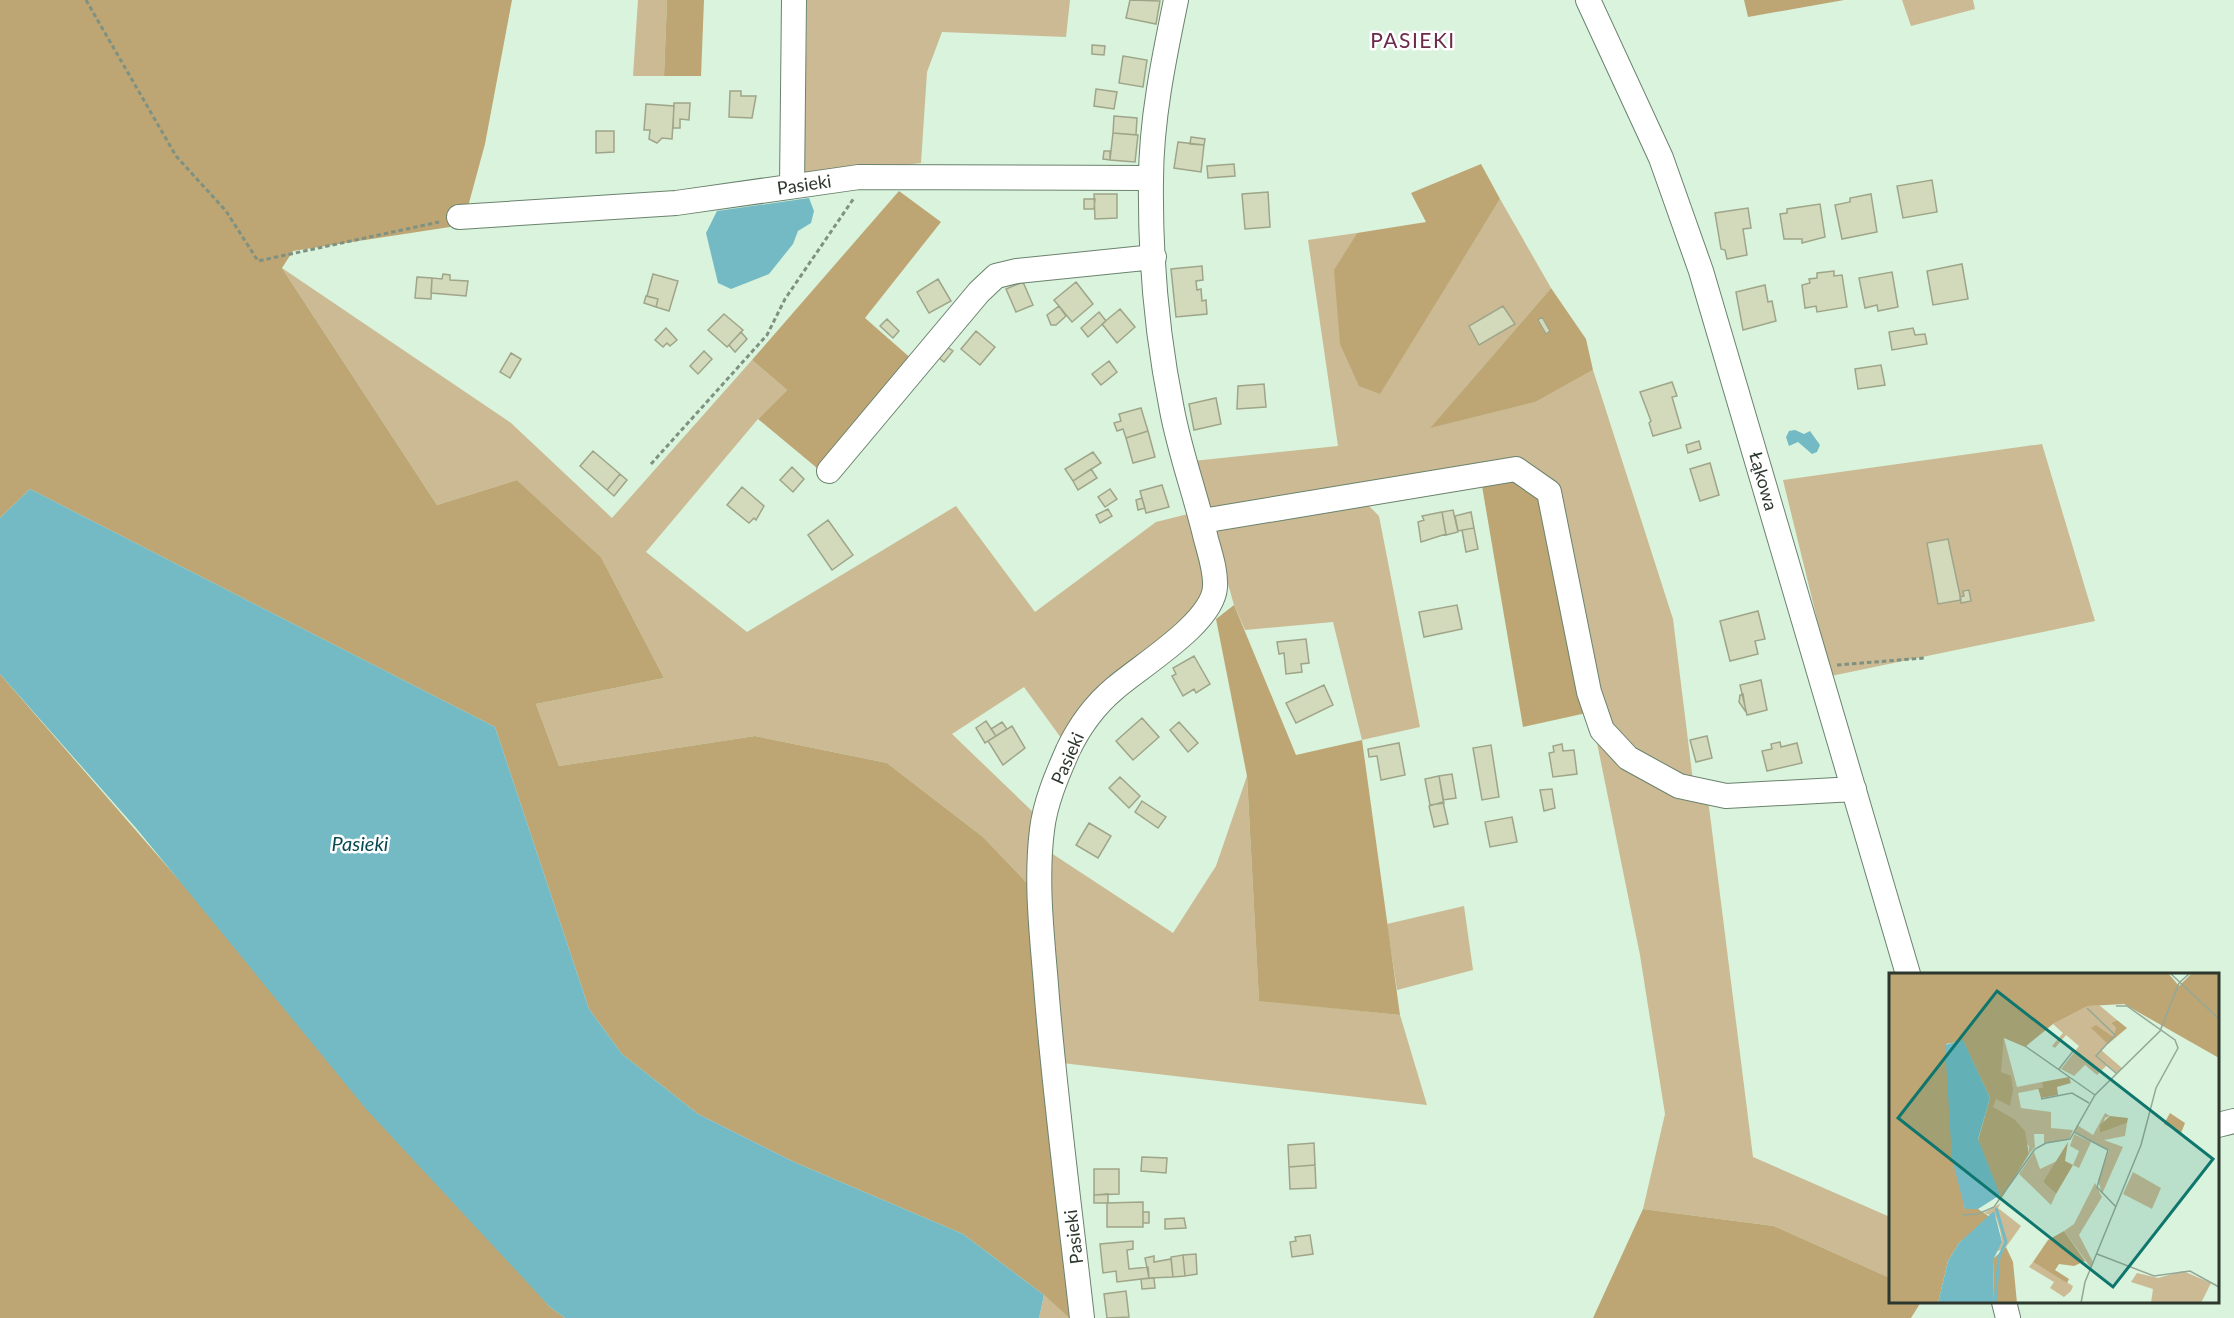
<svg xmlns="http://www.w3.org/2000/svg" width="2234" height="1318" font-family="Lato,sans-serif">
<rect width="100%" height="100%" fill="#d9f3dc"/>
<!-- green -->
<path fill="#cbba93" d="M638,0H667L664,76H633Z
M807,0H1070L1066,37L942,32L927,72L921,163L804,177Z
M1902,0H1973L1975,9L1911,26Z
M1500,199L1551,288L1431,427L1534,402L1593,370L1673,619L1693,781L1621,743L1601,705L1519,463L1209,514L1193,461L1338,446L1308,240L1357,233L1334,271L1457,268Z
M282,268L511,423L612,518L752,360L787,390L758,419L646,552L747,632L956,506L1035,612L1156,522L1192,513L1208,591L1195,614L1064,742L1024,687L952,734L1033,812V841L1027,883L983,837L887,763L755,736L559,766L536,704L664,678L601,557L517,480L437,505Z
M2042,444L2095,621L1831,676L1783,480Z
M1366,503L1379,516L1420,727L1362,740L1333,622L1245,630L1234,605L1213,531Z
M1596,738L1708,799L1753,1157L1890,1217V1278L1774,1226L1643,1209L1665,1114L1640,955Z
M1247,776L1259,1000L1400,1015L1427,1105L1062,1063L1045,849L1173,933L1216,866Z
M1464,906L1473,970L1397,990L1387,924Z
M1044,1295L1069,1318H1039Z"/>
<!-- forest -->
<path fill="#bda674" d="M0,0H512L485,144L463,225L293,251L282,268L437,505L517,480L601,557L664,678L536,704L559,766L755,736L887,763L983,837L1027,883L1033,908L1073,1318H1069L1044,1295L963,1234L794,1162L698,1114L622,1054L589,1009L495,727L30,489L0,518Z
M667,0H704L701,76H664Z
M1744,0H1844L1748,17Z
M1481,164L1500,199L1380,394L1359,386L1340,344L1334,270L1357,233L1426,222L1411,193Z
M899,191L941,222L865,318L914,361L817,468L758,419L787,390L752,360Z
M1551,288L1586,339L1593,370L1535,402L1430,428Z
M1515,475L1544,496L1591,712L1523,727L1481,480Z
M1234,605L1296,755L1362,740L1400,1015L1259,1001L1247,776L1216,619Z
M0,674L550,1307L565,1318H0Z
M1643,1209L1774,1226L1890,1278V1302H1921L1911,1318H1593Z"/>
<!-- water -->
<path fill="#74bac5" d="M809,198L814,211L811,223L798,231L793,244L769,274L731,289L718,283L706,233L717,211Z
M1795,430L1804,434L1810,431L1820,445L1817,452L1812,454L1798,442L1789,446L1786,437L1789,431Z
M30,489L495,727L589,1009L622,1054L698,1114L794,1162L963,1234L1044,1295L1039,1318H565L550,1307L366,1109L136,828L0,674V518Z"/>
<!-- building -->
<path fill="#d3dabb" stroke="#9fa588" stroke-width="1.5" d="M1130,0L1160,1L1156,24L1126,18Z
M1092,45L1105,46L1104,55L1092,54Z
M1123,56L1147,60L1143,87L1119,83Z
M1096,89L1117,92L1114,109L1094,106Z
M730,91H741V96H756L752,118L729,117Z
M674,103H690L689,120L680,119V128H673Z
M646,104L674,106L672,139L662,138L657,143L649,139L650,130H644Z
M1114,116L1137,118L1136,135L1113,133Z
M596,131H614V152L596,153Z
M1113,133L1138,135L1135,162L1110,160Z
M1191,137L1205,139L1204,145L1190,144Z
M1178,142L1204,145L1201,172L1174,168Z
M1104,151H1110V160L1103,159Z
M1234,164L1235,176L1208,178L1207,166Z
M1932,180L1937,212L1903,218L1897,186Z
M1268,192L1270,227L1245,229L1242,194Z
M1094,194H1117V218L1095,219Z
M1871,194L1877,232L1842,239L1835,205L1850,202V198Z
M1084,199H1095L1094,209H1084Z
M1820,204L1825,237L1802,243V239H1784L1780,214L1787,213V209Z
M1748,208L1751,228L1743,229L1747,255L1727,259L1725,250L1721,249L1715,213Z
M1962,264L1968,299L1933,305L1927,271Z
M1202,266L1203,280L1196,281L1197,290L1201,289L1202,301L1206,300L1207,314L1176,317L1171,269Z
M1834,271V276L1842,275L1847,307L1817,312L1816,306L1805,308L1802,285L1810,283L1809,279L1817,278V273Z
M1892,272L1898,307L1878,311L1877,305L1865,308L1859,278Z
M443,274L450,275V280L468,281L466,296L431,293L432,278L442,279Z
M653,274L678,281L669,311L656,307L658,299L647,296Z
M417,277L432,278L431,299L415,298Z
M938,279L951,301L929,313L917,292Z
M1023,282L1033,305L1016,312L1006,289Z
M1076,282L1093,304L1072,322L1054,300Z
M1765,285L1768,302L1772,301L1776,321L1743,330L1736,292Z
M646,296L658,299L656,307L644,303Z
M1059,306L1066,316L1056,325H1051L1047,315Z
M1503,306L1515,324L1479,345L1469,326Z
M1120,309L1135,327L1117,343L1102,324Z
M1099,312L1106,321L1088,337L1081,328Z
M724,314L743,330L727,347L708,330Z
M1542,317L1550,331L1546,334L1538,320Z
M887,319L899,331L893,338L880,326Z
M666,328L677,340L670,346L667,343L663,347L655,340Z
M1913,328L1915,335L1925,334L1927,344L1892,350L1889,332Z
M976,331L995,347L980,365L961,349Z
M741,332L747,339L735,352L729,345Z
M947,347L953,351L944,362L938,357Z
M704,351L712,359L698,374L690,366Z
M511,353L521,359L510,378L500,372Z
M1109,361L1117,372L1101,385L1092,374Z
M1881,365L1885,385L1858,389L1855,369Z
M1672,382L1677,396L1672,397L1681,428L1653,436L1649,423L1651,421L1640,392Z
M1264,384L1266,407L1237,409L1238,386Z
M1216,398L1221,424L1194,430L1189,404Z
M1141,408L1148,431L1126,438L1123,429L1117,431L1114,423L1121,421L1119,414Z
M1148,431L1155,457L1133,463L1126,438Z
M1699,441L1701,449L1688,453L1686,445Z
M593,451L620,474L607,490L580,466Z
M1093,452L1101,463L1073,481L1065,469Z
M1710,463L1719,495L1700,501L1690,469Z
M792,467L804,479L793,492L780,480Z
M1091,469L1097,478L1078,490L1073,481Z
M620,474L627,480L614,496L607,490Z
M1162,485L1169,507L1146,513L1140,491Z
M742,487L764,506L756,520L754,518L749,523L727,505Z
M1110,489L1117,499L1105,507L1098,497Z
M1142,498L1145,508L1138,510L1136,500Z
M1108,509L1112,516L1100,523L1096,515Z
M1453,510L1458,532L1446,535L1442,512Z
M1442,512L1446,534L1421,542L1418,522L1424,520L1422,516Z
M1471,512L1474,528L1458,531L1455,516Z
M828,520L853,555L832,570L808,535Z
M1474,528L1478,549L1466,552L1462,530Z
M1948,539L1961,600L1938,604L1927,543Z
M1969,590L1971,601L1961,603L1960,597L1964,596L1963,591Z
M1457,605L1462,629L1424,637L1419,612Z
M1758,611L1765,639L1755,641L1758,654L1730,661L1720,621Z
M1306,639L1309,663L1301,664L1302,672L1286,674L1284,653L1279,654L1277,642Z
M1194,656L1210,684L1196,693L1194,689L1183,696L1172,676L1176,674L1173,668Z
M1761,680L1767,710L1747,715L1740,685Z
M1324,685L1333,705L1296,723L1286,703Z
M1743,694L1746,712L1739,702L1740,695Z
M1142,718L1159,737L1133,760L1116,741Z
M986,721L996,736L985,743L976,728Z
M1002,722L1007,729L996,736L991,729Z
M1179,722L1198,743L1188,752L1170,730Z
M1012,726L1025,748L1003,765L988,741Z
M1707,736L1712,758L1696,762L1690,740Z
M1780,742L1781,747L1797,743L1802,763L1767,771L1762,751L1772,749L1771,744Z
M1399,743L1405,775L1381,780L1377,756L1369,757L1368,749Z
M1562,744L1563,751L1574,750L1577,774L1553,777L1549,753L1554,752L1553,746Z
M1491,745L1499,797L1482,800L1473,748Z
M1452,774L1456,798L1443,800L1439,776Z
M1439,776L1444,803L1430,805L1425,779Z
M1120,777L1140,796L1129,808L1109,788Z
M1552,789L1555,808L1544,811L1540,790Z
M1142,801L1166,817L1158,828L1135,812Z
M1443,802L1448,824L1434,827L1429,806Z
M1512,817L1517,842L1490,847L1485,822Z
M1089,823L1111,836L1098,858L1076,845Z
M1314,1143L1315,1165L1289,1167L1288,1145Z
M1142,1157L1167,1158L1166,1173L1141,1171Z
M1315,1165L1316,1188L1290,1189L1289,1167Z
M1094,1169H1119V1194L1094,1195Z
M1108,1194V1203H1094V1195Z
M1143,1202V1227H1107V1203Z
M1143,1212H1149V1223H1143Z
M1184,1218L1186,1228L1165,1229V1219Z
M1310,1235L1313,1254L1292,1257L1290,1242L1296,1241L1295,1237Z
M1133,1241V1249L1127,1250L1129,1269L1148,1267L1149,1278L1117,1282L1116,1271L1103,1273L1100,1244Z
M1196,1254L1197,1274L1185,1276L1183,1255Z
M1183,1255L1185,1276L1173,1277L1171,1257Z
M1154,1256V1262L1171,1259L1173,1277L1149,1278L1145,1258Z
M1154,1278L1155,1288L1142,1289L1141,1279Z
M1126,1291L1129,1317L1107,1318L1104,1294Z"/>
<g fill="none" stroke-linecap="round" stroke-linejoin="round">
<!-- minor casing -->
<g stroke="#6b826d" stroke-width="26">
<path id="minor" d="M1588,0L1661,158L1701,271L1908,974
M792,186L794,0
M459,217L676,203L859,177L1151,178
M829,471L979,292L996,276L1017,271L1154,257
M1202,521L1516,469L1549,492L1589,692L1602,730L1628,758L1679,786L1726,796L1854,789
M2218,1125L2234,1121
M2004,1302L2008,1318
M1082,1318C1070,1211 1056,1105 1047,998C1043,943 1035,885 1042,830C1045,803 1057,775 1068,750C1079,727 1094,706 1114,689C1140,666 1213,623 1215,587C1216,571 1210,554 1206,539C1196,496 1180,453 1172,410C1157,336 1150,256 1151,180C1151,120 1164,58 1176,0"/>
</g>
<!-- path -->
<path stroke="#7f9181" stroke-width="3" stroke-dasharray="4.5 3" stroke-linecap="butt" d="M86,0L176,156L226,211L258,261L439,222
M651,464L767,335L785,299L854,198
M1837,665L1924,658"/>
<!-- minor -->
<use href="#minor" stroke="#fff" stroke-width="24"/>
</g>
<g text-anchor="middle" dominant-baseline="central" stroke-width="5" stroke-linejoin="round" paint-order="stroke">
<!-- street labels -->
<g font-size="18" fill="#2d372e" stroke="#fff">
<text transform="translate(804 184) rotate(-8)">Pasieki</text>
<text transform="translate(1764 481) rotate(74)">Łąkowa</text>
<text transform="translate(1067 758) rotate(-66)">Pasieki</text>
<text transform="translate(1073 1237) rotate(-97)">Pasieki</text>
</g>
<!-- water labels -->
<g font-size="20" font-style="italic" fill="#084952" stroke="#fff">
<text x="360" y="843">Pasieki</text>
</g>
<!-- quarter labels -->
<g font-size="21" letter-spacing="1.5" fill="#6c2a48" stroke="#fff">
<text x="1413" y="39">PASIEKI</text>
</g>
</g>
<!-- overview -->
<g transform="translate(1889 973)">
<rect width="330" height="330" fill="#d9f3dc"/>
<path d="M210,32L228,47L222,50L227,55L224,65L212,77L233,95L228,100L218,92L208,102L196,92L185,103L172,96L190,73L177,62L166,75L163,73L174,60L164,51L199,33ZM115,65L128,114L153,109L155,115L129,120L132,135L162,139V155L184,157L180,166L155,170V161H145L146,174L140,181V173L104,134ZM216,140L221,143L216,145L211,160L238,150L236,163L215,167L234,174L213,221L209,207L220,177L186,159L188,152L204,162ZM185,161L202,169L190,195L184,192L190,178L181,173ZM145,179L151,196L170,187L154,209L167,221L162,232L130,201ZM244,199L272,215L263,236L234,221ZM206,210L213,224L190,262L204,289L202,295L175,258L185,251ZM112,230L109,235L132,253L117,274L107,279L113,269L111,257L107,244L95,240ZM144,289L184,313L182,318L175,324L161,315L165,309L140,294ZM294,298L322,310L312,330H262L264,316L242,309L248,300L269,305Z" fill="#cbba93"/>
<path d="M0,0H279L290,13L303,0H330V85L235,31L199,33L164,51L136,74L115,65L112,99L122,103L124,117L121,133L107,126L104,134L125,146L136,158L140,181L112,226L89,167L101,125L74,68L57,71L76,236H89L101,244L70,270L59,288L49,330H0ZM228,47L238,55L219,71L202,55L207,52L224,64L227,55L222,50ZM180,104L182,110L168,114L169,122L152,125L149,115H154L153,109ZM281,140L296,150L292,160L275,151ZM221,143L239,145L238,150L211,160V152ZM179,169L176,188L184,192L167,221L154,209ZM175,258L196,288L185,293L170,291L166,297L180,306L178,310L144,289L159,267ZM117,274L124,289L128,330H104L105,285Z" fill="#bda674"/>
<path d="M74,67L101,125L89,166L111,222L89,236H76L63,186L56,72ZM105,238L113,269L105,285L104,330H49L59,288L70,270Z" fill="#74bac5"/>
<path fill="none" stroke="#74bac5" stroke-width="3" d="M106,330L110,284L117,269L107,235"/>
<path fill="none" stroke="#94a896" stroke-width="1.5" d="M281,0L330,46M198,35L226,62L207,83L228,101M136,73L206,122M170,96L185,77M152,126L183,120L200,130M185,159L219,177L208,214L227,234M73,242L89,241L105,234L146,176L157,170L181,166L206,122L271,58L290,10L301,0M208,281L265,303L301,298L330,314M192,330L196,309L252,172L267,115L289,75L286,67L238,33H227"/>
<path fill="#0f766e" fill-opacity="0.15" stroke="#0f766e" stroke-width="3" d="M108,18L324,186L224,314L9,145Z"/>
<rect width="330" height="330" fill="none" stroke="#2d372e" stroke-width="3"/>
</g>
</svg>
